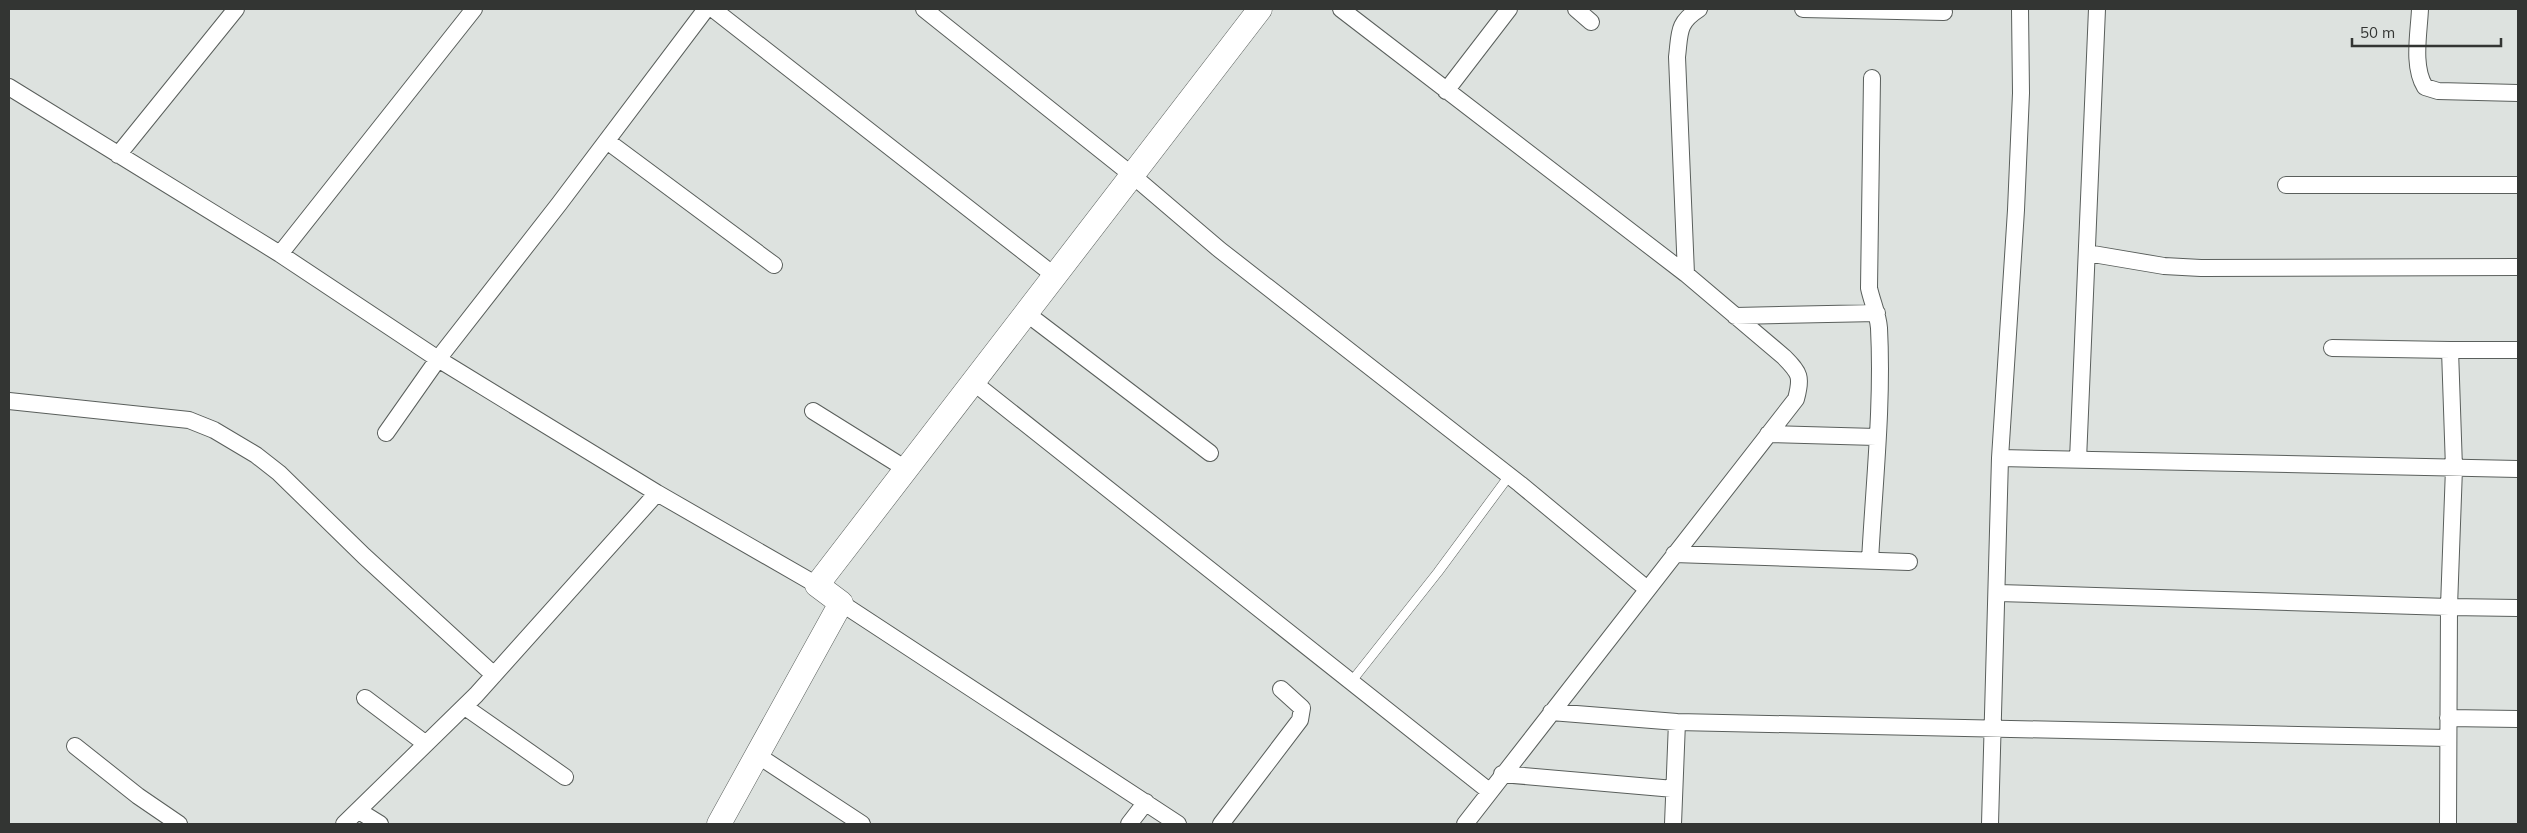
<svg xmlns="http://www.w3.org/2000/svg" width="2527" height="833" font-family="Mulish,sans-serif">
<rect width="100%" height="100%" fill="#dde2df"/>
<g fill="none" stroke-linecap="round" stroke-linejoin="round">
<!-- lane casing -->
<g stroke="#5a5f5c" stroke-width="10">
<path id="lane" d="M1351,682L1438,572L1509,476"/>
</g>
<!-- street casing -->
<g stroke="#5a5f5c" stroke-width="18">
<path id="street" d="M713,9L1055,276
M924,9L1132,175L1220,250L1520,484L1647,589
M1341,9L1686,274L1784,357C1800,373 1802,377 1796,399L1465,824
M1576,9L1591,22
M1803,9L1944,12
M2420,9C2419,33 2412,66 2425,87L2438,91L2518,93
M9,87L280,254L438,359L657,493L817,585
M1446,91L1509,9
M607,141L774,265
M118,155L236,9
M2286,185H2518
M2087,253L2164,266L2201,268L2518,267
M280,254L474,9
M1686,274L1677,57C1680,33 1677,23 1699,9
M1026,313L1210,453
M1735,316L1877,313
M2332,348L2450,350
M973,382L1489,791
M9,401L189,420L214,430L256,455L279,473L364,556L494,675
M813,411L906,469
M386,433L438,359L559,204L706,9
M1768,434L1876,437
M2000,458L2518,469
M2078,460L2097,9
M1674,554L1909,562
M1870,561C1874,484 1883,405 1879,328C1878,314 1872,302 1869,288L1872,78
M1998,593L2449,607L2454,468L2450,350H2518
M841,603L1178,824
M365,698L426,744
M465,707L565,777
M1551,712L1677,722L2448,738
M2448,718L2518,719
M75,746L138,796L179,824
M757,755L862,824
M1502,774L1674,789
M359,811L380,824
M344,824L476,695L657,493
M1129,824L1146,802
M1221,824L1300,720L1302,708L1281,689
M1673,824L1677,722
M1990,824L2000,458L2016,210L2021,93L2020,9
M2448,824L2449,607L2518,608"/>
</g>
<!-- secondary casing -->
<g stroke="#5a5f5c" stroke-width="25">
<path id="secondary" d="M719,824L841,603L817,585L1260,9"/>
</g>
<!-- lane -->
<use href="#lane" stroke="#fff" stroke-width="9"/>
<!-- street -->
<use href="#street" stroke="#fff" stroke-width="16"/>
<!-- secondary -->
<use href="#secondary" stroke="#fff" stroke-width="24"/>
</g>
<!-- border -->
<rect width="2527" height="833" fill="none" stroke="#333533" stroke-width="20"/>
<!-- scale -->
<path d="M2352 38v8h149v-8" fill="none" stroke="#333533" stroke-width="2.5"/>
<text x="2360" y="38" font-size="15" fill="#333533" stroke="#dde2df" stroke-width="4" paint-order="stroke">50 m</text>
</svg>
